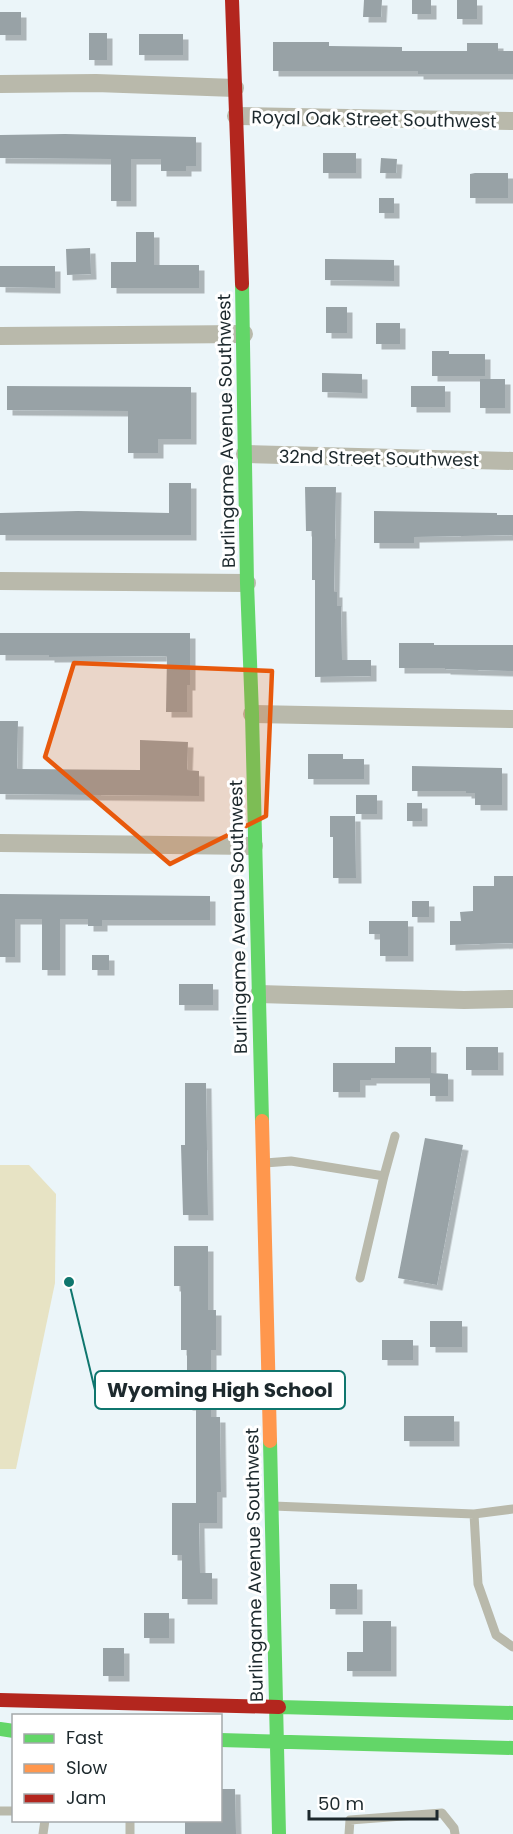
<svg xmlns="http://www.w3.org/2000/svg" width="513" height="1834" font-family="Poppins,sans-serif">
<defs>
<filter id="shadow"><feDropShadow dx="5.5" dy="5.5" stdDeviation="0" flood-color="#0004"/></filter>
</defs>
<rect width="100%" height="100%" fill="#ebf5f9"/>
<!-- green -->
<path fill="#e7e3c4" d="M0,1165H29L56,1194L55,1283L16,1469H0Z"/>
<!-- building -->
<path fill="#98a2a6" filter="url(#shadow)" d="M364,0H382L381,17H363Z
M412,0H431V14H412Z
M457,0H477V19H457Z
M0,12H21V35H0Z
M89,33H107V60H89Z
M139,34H183V55H139Z
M273,42H329V46L402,47V51H467V43H498V51H513V74H418V71H273Z
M65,134L196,137V166H186V171H161V159H131V201H111V159L0,158V135Z
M323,153H356V173H323Z
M381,158L397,159L396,173H380Z
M475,173H508V198H470V174Z
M379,198H394V213H379Z
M136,232H154V265H199V288H111V262H136Z
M90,248L91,274L67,275L66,249Z
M325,259L394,260V281L325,280Z
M0,266H55V288L0,287Z
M326,307H347V333H326Z
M376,323H400V344H376Z
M432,351H449V354H485V376H432Z
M322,373L362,374V393L322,392Z
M480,379H505V408H480Z
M7,386L191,387V439H158V453H128V411L7,410Z
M411,386H445V407H411Z
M169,483H191V535H0V513L78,511L169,513Z
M305,487H336L334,592H337V606H341L342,660H371V676L315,677V580H312V531H306Z
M374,511L497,513V515H513V535L414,537V543H374Z
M0,633H190V685H187V712H166L167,656L49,657V655H0Z
M399,643H434V645H513V671L445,669V668H399Z
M0,721H18L17,769L140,770V740L188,742L187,770L199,771V796L0,794Z
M308,754H343V759H364V779H308Z
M412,766L502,768V805H475V793H466V791H412Z
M356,795H377V814H356Z
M407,803H422V821H407Z
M330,816H355L356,878H333V837H330Z
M494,876H513V943L450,945V921H461L460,912L473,911V886H494Z
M0,894L210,896V920H102V926H88V919H60V970H42V919H15V957H0Z
M412,901H429V917H412Z
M369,921H408V956H380V934H369Z
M92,955H109V970H92Z
M179,984H213V1005H179Z
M395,1047H431V1073L448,1074V1096H430V1078H371V1080H360V1092H333V1063H395Z
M466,1047H498V1070H466Z
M185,1083H206L208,1215H183L181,1145H185Z
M425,1138L463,1145L437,1285L398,1278Z
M174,1246H208V1310H216V1350H211V1417H220L221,1492H217V1523H199L200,1573H212V1599H182V1555H172V1503H196V1405H187V1350H181V1286H174Z
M430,1321H462V1347H430Z
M382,1340H413V1360H382Z
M404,1416H454V1441H404Z
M330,1584H357V1609H330Z
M144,1613H169V1638H144Z
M363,1621H391V1671H347V1652H363Z
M103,1648H124V1676H103Z
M220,1789H235L236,1834H185V1821H220Z"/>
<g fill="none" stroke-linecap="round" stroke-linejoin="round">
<!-- lane -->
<path stroke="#b9b9ab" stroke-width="9" d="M265,1163L291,1161L384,1176L360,1278
M384,1176L395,1136
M273,1506L474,1514L513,1509
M474,1514L478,1584L496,1635L513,1647
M0,1811H14
M130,1820V1834
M43,1834L45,1820
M349,1834L350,1820L442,1813L454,1828L455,1834"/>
<!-- street -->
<path stroke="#b9b9ab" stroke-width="18" d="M0,84L96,83L235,88
M236,116L513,121
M0,336L244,334
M245,454L513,461
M0,581L247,583
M252,714L513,719
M0,843L254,846
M259,994L464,1000L513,999"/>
<!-- fast -->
<path stroke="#63d668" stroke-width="14" d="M242,284L247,583L252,714L262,1121
M270,1441L279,1834
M279,1707L513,1713
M0,1729L14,1731
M220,1740L513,1748"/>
<!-- slow -->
<path stroke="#ff974d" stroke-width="14" d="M262,1121L270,1441"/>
<!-- jam -->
<path stroke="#b3261e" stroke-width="14" d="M232,0L242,284
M0,1700L279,1707"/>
</g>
<!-- marked area -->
<path fill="#e8590c" fill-opacity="0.2" stroke="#e8590c" stroke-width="4.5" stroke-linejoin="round" d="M74,663L272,671L266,816L170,864L45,757Z"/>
<g text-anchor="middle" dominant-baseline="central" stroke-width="6" stroke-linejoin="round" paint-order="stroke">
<!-- street labels -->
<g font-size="18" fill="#1d292d" stroke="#fff">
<text transform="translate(374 119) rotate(1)">Royal Oak Street Southwest</text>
<text transform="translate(226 431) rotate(-91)">Burlingame Avenue Southwest</text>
<text transform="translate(379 458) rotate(1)">32nd Street Southwest</text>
<text transform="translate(238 917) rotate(-91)">Burlingame Avenue Southwest</text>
<text transform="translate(254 1565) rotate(-91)">Burlingame Avenue Southwest</text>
</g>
</g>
<!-- callouts -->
<path fill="none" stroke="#0f766e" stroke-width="2" d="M69 1282L95 1390"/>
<circle fill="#0f766e" stroke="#fff" stroke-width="2" cx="69" cy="1282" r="6"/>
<rect fill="#fff" stroke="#0f766e" stroke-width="2" x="95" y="1371" width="250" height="38" rx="6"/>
<g font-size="20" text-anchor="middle" font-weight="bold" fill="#1d292d">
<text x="220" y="1397">Wyoming High School</text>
</g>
<!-- legend -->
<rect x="12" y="1714" width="210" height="108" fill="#ffffff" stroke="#a5a9ab" stroke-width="1.5"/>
<rect x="24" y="1734" width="30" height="9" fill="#63d668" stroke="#a5a9ab" stroke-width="1.5"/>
<text x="66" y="1744" font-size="18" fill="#1d292d">Fast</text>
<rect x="24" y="1764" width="30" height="9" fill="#ff974d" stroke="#a5a9ab" stroke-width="1.5"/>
<text x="66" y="1774" font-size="18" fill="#1d292d">Slow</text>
<rect x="24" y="1794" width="30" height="9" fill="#b3261e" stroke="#a5a9ab" stroke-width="1.5"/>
<text x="66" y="1804" font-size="18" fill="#1d292d">Jam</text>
<!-- scale -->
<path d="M309 1810v9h128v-9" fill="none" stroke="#1d292d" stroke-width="3"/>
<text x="318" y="1810" font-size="18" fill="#1d292d" stroke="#ffffff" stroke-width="4.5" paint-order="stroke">50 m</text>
</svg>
